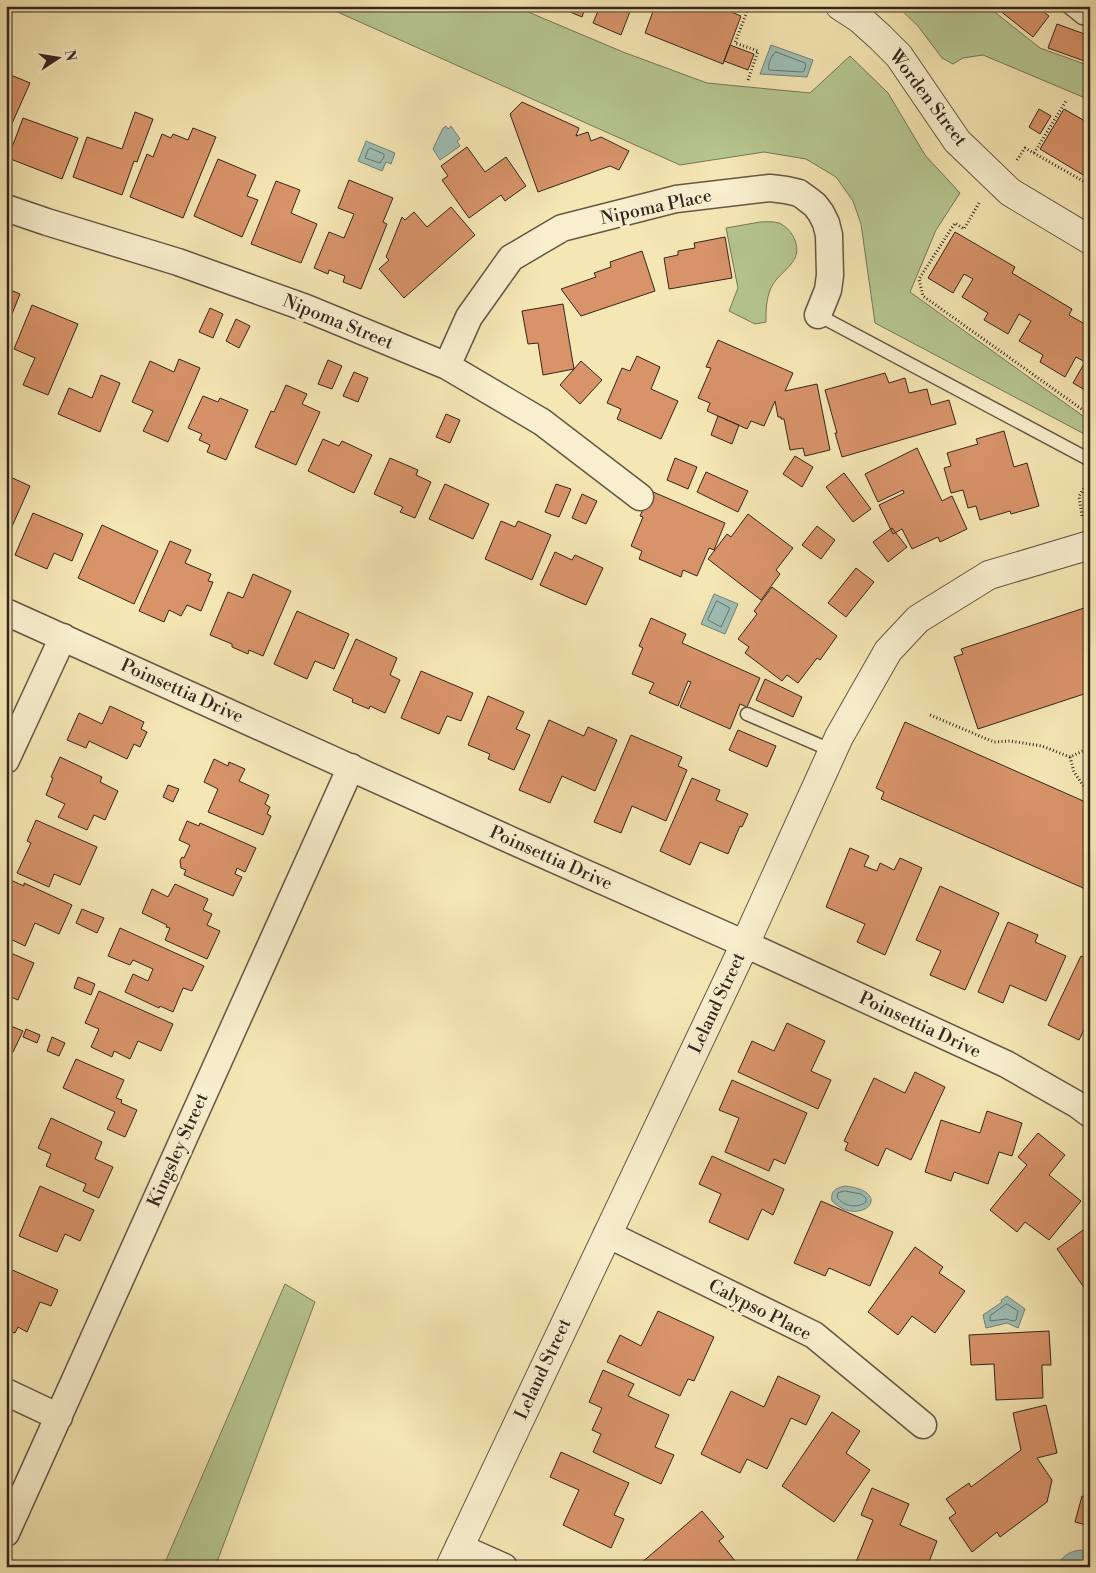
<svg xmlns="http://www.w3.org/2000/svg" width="1096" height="1573" font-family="'Libre Bodoni',serif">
<rect width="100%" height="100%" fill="#f5e7b4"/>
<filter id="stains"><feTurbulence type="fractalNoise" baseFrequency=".004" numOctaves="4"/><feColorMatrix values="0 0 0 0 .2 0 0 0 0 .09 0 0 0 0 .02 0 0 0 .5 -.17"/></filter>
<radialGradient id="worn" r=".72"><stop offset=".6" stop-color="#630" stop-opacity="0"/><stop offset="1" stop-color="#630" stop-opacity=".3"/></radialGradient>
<!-- green -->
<path fill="#b6c791" stroke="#767658" d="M324,6H514L623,52L707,83L810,93L850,56L888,93L925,155L960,193L936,230L910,292L1090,421V437L875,323L861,224L853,201L836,177L806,159L764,152L680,165Z
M897,6H987L1040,48L1090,66V100L983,55L963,58L953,64L942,58L918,26Z
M760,222C765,222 773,221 779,223C791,228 801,245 795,258C789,270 776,276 771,288C766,299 766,311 766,322L755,324L729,311L738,288L726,228Z
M285,1284L315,1302L215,1567H163Z"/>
<!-- water -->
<path fill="#9ebeb4" stroke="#748178" d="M771,45L813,60L807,77L760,74Z
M446,126L448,129L451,126L460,139L457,141L460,146L440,160L433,149L443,128Z
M366,141L395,153L391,164L386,162L382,171L358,161Z
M714,594L738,604L725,634L701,624Z
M845,1186C897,1192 860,1229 832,1201C830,1191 836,1188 845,1186Z
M1007,1296L1025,1309L1018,1328L1007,1323L986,1328L983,1315L1002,1302L1001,1300Z
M1081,1550C1087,1555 1086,1557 1087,1563L1084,1567L1081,1565L1078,1567H1056C1062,1557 1069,1551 1081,1550Z"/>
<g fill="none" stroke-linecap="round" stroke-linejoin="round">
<!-- shore -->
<path stroke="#6a726a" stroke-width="1" d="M776,52L805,63L806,65L804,71L802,72L769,70C767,65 772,54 776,52Z
M370,148L384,154V157L380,163L365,158L368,150Z
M717,601L730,608L721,627L708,620Z
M845,1191L861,1194L866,1198V1202C857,1209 843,1206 837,1197L838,1193Z
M1007,1304L1018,1311L1016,1320L1013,1321L1006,1319L990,1321V1316Z"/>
</g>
<!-- building -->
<path fill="#d89369" stroke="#35251f" d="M556,6H586L582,17Z
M600,6H632L621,35L593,23Z
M655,6H717L741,16L723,64L645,33Z
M994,6H1036L1049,16L1033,37Z
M1057,24L1090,36V63L1048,48Z
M730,45L754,54L748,70L724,61Z
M6,73L30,83L6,137Z
M522,102L579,128L576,136L588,132L591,141L601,137L629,151L619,170L610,166L538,192L510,114Z
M1039,109L1051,116L1040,134L1029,127Z
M1064,109L1090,124V179L1040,149Z
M135,112L153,119L137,162L134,161L122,195L73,177L87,137L122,149Z
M23,118L78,138L62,179L8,158Z
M193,128L216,137L183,218L130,197L147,154L153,157L162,134L171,138L173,134L188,140Z
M467,147L485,172L506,157L526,186L505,201L501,195L469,218L442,180L448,176L441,166Z
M218,159L256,175L247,196L258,200L242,237L194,216Z
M349,180L393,198L383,222L387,224L361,289L343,282L345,276L329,270L328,274L314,268L329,232L344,238L354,214L338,208Z
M276,181L300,190L291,213L317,224L301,263L251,244Z
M451,207L475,235L404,298L379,269L389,260L386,257L402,217L405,220L414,212L427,227Z
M955,232L1015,267L1012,273L1072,309L1069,315L1090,327V393L1073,383L1085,362L1076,357L1065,377L1040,362L1043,355L1019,341L1031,321L1019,314L1008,334L984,320L988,313L962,297L973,279L964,274L953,293L928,278Z
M725,237L732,278L669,289L664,258L678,255V251L695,248L694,243Z
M642,251L655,291L581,316L561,289L596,277L594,273L611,267L610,262Z
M6,288L20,294L6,329Z
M563,304L574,369L543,375L538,343L528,344L522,311Z
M32,305L78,324L48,395L23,385L35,358L14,349Z
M210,308L223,314L213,338L199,332Z
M236,319L250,326L239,348L226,341Z
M718,340L793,373L785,391L817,384L830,450L805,456L803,448L790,450L784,419H781V417H778L775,401L764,426L751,421L747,429L707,411L710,403L698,398L711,368L706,367Z
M637,356L660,367L651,389L678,401L661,439L617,419L621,409L607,403L622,368L630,371Z
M179,359L200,368L168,442L143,431L153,411L132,402L150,361L174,372Z
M328,360L342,366L332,389L318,384Z
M581,361L602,380L580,404L560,385Z
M354,372L368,378L358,402L343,396Z
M885,373L889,383L905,378L909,393L927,389L931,405L949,400L956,424L842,457L835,433H837L825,390Z
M101,375L120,383L100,432L58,414L69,388L92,398Z
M286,385L307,394L302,404L320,412L296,465L255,447L271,411L274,412Z
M203,396L218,402L220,398L248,410L226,460L207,452L210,445L199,440L202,434L188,428Z
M446,414L460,420L450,443L436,437Z
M718,416L739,425L732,444L711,435Z
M1004,431L1014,467L1027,463L1039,506L1011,514L1010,511L980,520L976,506L968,508L963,490L951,493L944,468L951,466L947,453L978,444L976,439Z
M323,439L339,446L342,441L372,455L354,493L308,471Z
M917,448L942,501L952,496L967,529L940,542L938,537L912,549L902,529L893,534L879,505L904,493L903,490L878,502L865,474Z
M795,456L813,467L802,487L783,474Z
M390,458L418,470L416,475L431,482L415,518L400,512L403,507L374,494Z
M675,458L697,467L688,489L667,480Z
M706,472L748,491L738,512L697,492Z
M844,473L871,509L853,522L826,487Z
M6,475L30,486L6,540Z
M445,484L489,504L473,539L429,519Z
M556,484L571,489L559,517L545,512Z
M651,491L725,523L714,550L709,548L697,576L683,570L681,577L639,559L642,551L631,546L643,517L640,516Z
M582,494L597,501L586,524L572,518Z
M33,513L83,534L72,561L54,553L47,569L15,555Z
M748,514L793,548L776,570L780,574L761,600L708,559L727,534L731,537Z
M501,521L515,527L518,521L551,535L532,580L485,559Z
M102,525L158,551L134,604L78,578Z
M817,526L835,540L821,559L802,545Z
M892,528L907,547L888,562L873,542Z
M170,541L191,550L185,563L211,574L208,581L213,582L201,611L187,605L181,616L169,610L164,622L139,611Z
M555,552L572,560L575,555L603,568L586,605L540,585Z
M856,568L874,582L846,617L828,603Z
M253,574L291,591L263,656L249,650L248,654L232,647V644L210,635L228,592L243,598Z
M772,587L837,636L820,660L817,658L798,683L787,675L782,681L745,653L749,647L738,639L757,614L754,611Z
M1090,606V692L978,729L954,657L963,654L961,649Z
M297,611L349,634L334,669L315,661L307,679L274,664Z
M651,618L686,634L682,643L760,678L747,707L740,704L730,729L680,707L691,682L688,681L678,706L649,693L654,683L632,674L643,648L639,646Z
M356,639L397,658L390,675L400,680L385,713L370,706L369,709L352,702L353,699L333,690Z
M421,671L473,693L461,721L447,716L439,734L401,718Z
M765,679L802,697L793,717L756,700Z
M488,696L524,712L516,729L530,735L514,770L488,759L490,754L468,745Z
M110,706L144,722L141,729L147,732L140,747L134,744L127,759L89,741L86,748L67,740L79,713L102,724Z
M549,720L584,736L588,727L617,740L595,791L562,776L550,803L519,790Z
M905,722L1090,804V891L881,799L884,792L876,788Z
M738,730L776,746L767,767L729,750Z
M631,735L682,757L678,766L687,770L666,821L632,806L621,833L594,822Z
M60,757L102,777L100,782L118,791L105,820L94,815L87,830L58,817L65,804L46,795L53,778L51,777Z
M214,759L228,766L229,762L245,769L239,781L269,795L265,804L270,807L267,814L271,816L263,835L208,812L218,789L204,782Z
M692,778L720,790L716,800L748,814L742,827L740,826L728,854L700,842L690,865L660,851Z
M168,785L179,789L173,802L163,797Z
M36,820L97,847L80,885L54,874L49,887L17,873L31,843L27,841Z
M187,821L199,826L200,823L256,848L245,872L237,868L235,874L242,877L233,896L184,875L186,870L181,868L180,861L182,857L184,858L190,845L179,840Z
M850,848L869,856L864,866L877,871L880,863L894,870L900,858L922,868L885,955L857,942L865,924L826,907Z
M6,878L24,886V883L72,905L59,934L35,923L25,946L6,937Z
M175,884L208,899L203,910L212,914L207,925L220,931L207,959L165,940L170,928L166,927L167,925L142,913L152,889L168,897Z
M940,886L999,913L965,990L930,975L941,951L916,940Z
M82,909L104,918L97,933L76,923Z
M1008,922L1038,935L1035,942L1066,956L1046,1001L1010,985L1003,1003L978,992Z
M120,928L204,966L192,991L183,988L173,1012L160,1006L159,1008L125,992L133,974L148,981L153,969L133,960L130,965L108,956Z
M6,951L34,963L18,1000L11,997L6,1007Z
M1081,956L1090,960V1020H1089L1079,1040L1048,1025Z
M78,977L95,984L91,995L74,988Z
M99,991L173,1024L161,1051L138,1041L130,1059L114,1051L112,1057L91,1047L99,1029L85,1023Z
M787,1023L825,1041L811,1071L831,1080L818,1109L738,1072L752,1041L774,1051Z
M6,1024L23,1031L13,1052L6,1049Z
M26,1029L40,1035L37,1043L23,1037Z
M52,1037L65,1043L59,1056L47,1051Z
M76,1059L124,1080L116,1098L122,1100L121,1103L137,1110L125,1137L107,1129L115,1112L63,1088Z
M915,1072L945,1087L911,1160L886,1148L878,1166L845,1150L848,1143L844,1141L874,1078L905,1093Z
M732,1080L807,1113L785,1164L774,1159L769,1171L725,1152L739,1118L719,1110Z
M987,1111L1022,1123L1012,1156L999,1152L988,1184L954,1172L951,1181L925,1172L941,1120L980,1133Z
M51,1118L102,1142L95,1159L113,1167L99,1198L83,1191L86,1184L46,1166L51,1154L38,1148Z
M1038,1133L1065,1155L1049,1175L1081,1201L1049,1240L1025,1222L1017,1232L990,1210L1027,1165L1018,1157Z
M712,1156L784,1189L773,1215L762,1209L748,1240L709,1222L721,1194L699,1184Z
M40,1186L94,1210L80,1241L65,1234L57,1252L19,1236Z
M821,1201L893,1232L870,1286L829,1268L825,1276L794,1263Z
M1090,1225V1296L1057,1249Z
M915,1247L943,1267L939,1273L965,1291L935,1333L912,1316L898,1335L868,1312Z
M10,1269L58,1290L51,1306L40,1302L27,1332L18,1327L15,1333L12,1332L11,1335L6,1333V1279Z
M658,1311L714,1337L694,1381L688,1379L680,1396L607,1362L620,1335L641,1346Z
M1049,1331L1051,1365H1042L1043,1398L996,1400L994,1364L971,1365L969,1335Z
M603,1370L634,1384L628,1396L669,1415L655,1447L674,1455L661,1484L593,1452L601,1434L592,1430L602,1408L589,1402Z
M778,1376L820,1396L806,1425L791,1418L767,1469L747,1459L740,1473L701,1454L731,1391L764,1407Z
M1046,1405L1057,1453L1037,1458L1052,1480L1047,1502L1000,1537L997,1532L972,1552L949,1518L956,1513L946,1499L969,1483L971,1487L1021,1450L1013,1413Z
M832,1412L860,1431L846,1453L870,1470L834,1522L782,1486Z
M561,1452L629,1483L614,1515L624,1519L611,1548L563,1525L579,1490L550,1477Z
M872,1488L909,1504L900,1525L937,1541L927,1567H854L873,1520L861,1515Z
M1082,1496L1090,1498V1526L1075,1522Z
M702,1511L724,1537L719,1541L740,1567H642L640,1564Z"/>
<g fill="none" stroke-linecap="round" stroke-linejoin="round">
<!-- service casing -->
<g stroke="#655644" stroke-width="15">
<path id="service" d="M1067,6L1082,18L1090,20
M818,315L1090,460
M747,714L833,751"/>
</g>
<!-- minor casing -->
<g stroke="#655644" stroke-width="29">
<path id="minor" d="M6,208L47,222L178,262L306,308L447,366L542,422L640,497
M447,366L469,317L511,258L562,228L676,199L770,188L786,190L799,193L806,198L815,205L821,213L826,223L829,235L830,275L828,290L818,315
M6,612L515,842L745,944L1006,1064L1078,1105L1090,1114
M6,760L63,637
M607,1234L814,1335L923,1425
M6,1392L59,1417
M6,1533L351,767
M459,1547L504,1567"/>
</g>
<!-- tertiary casing -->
<g stroke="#655644" stroke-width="30">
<path id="tertiary" d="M840,6L860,19L880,37L899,56L957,141L1010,192L1090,240
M450,1567L745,944L839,737L888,651L918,619L989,575L1090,545"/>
</g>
<!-- path -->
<path stroke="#35251f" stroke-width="3" stroke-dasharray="1 2.5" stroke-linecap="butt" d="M748,80L758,51L735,43L749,6
M1034,153L1066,101
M1017,160L1025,148L1090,185
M979,203L964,229L955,223L919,279L923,296L1090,415
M1082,516L1079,496L1089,480
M930,715L994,742L1010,741L1042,746L1070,757L1087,749L1090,744
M1070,757L1074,772L1087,791L1090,800"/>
<!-- service -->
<use href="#service" stroke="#f8efce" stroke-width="12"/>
<!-- minor -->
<use href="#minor" stroke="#f8efce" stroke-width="26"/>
<!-- tertiary -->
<use href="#tertiary" stroke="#f8efce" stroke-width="28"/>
</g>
<g text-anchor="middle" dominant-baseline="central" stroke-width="5" stroke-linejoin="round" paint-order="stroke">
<!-- street labels -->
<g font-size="18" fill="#35251f" stroke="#f8efce">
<text transform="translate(928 98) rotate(53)">Worden Street</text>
<text transform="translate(656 207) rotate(-12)">Nipoma Place</text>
<text transform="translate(338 322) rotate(22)">Nipoma Street</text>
<text transform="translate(182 691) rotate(24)">Poinsettia Drive</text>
<text transform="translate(551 858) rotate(24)">Poinsettia Drive</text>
<text transform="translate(717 1003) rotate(-65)">Leland Street</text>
<text transform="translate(920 1025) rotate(25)">Poinsettia Drive</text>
<text transform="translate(178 1150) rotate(-66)">Kingsley Street</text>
<text transform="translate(760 1310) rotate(27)">Calypso Place</text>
<text transform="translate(543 1369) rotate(-65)">Leland Street</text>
</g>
</g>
<!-- margin -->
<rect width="1096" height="1573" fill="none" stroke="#f5e7b4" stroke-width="25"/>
<rect x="8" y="8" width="1081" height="1558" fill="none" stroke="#35251f" stroke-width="2.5"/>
<rect x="12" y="12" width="1071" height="1548" fill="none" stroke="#35251f"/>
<!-- north arrow -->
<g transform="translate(58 58) rotate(78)" stroke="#f8efce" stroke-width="4" paint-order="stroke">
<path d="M0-4L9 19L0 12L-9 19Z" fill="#35251f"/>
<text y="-8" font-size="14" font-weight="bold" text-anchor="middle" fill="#35251f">N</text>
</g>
<rect width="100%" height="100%" filter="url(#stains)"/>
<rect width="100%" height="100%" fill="url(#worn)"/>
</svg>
